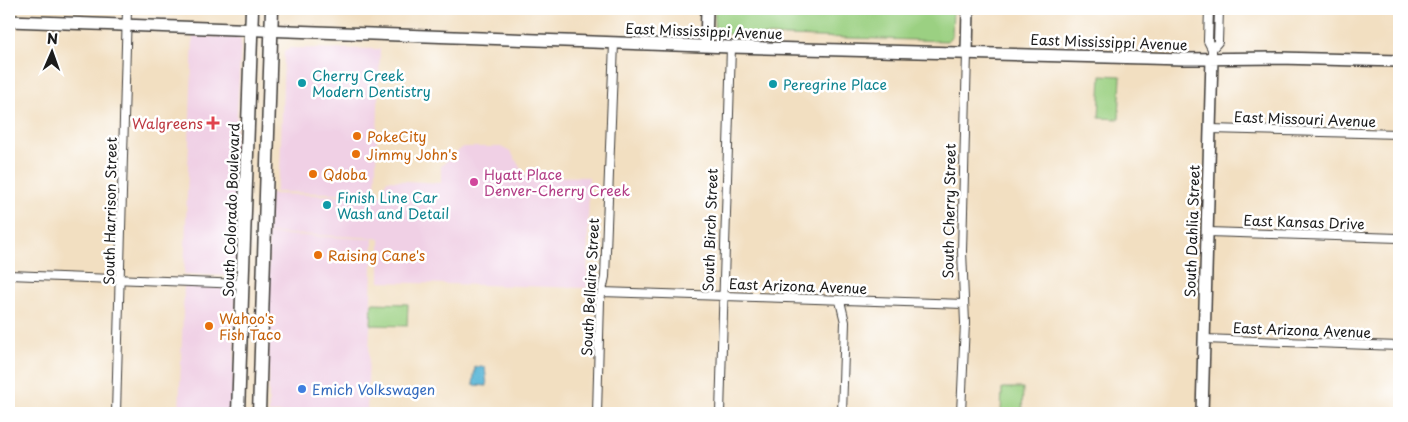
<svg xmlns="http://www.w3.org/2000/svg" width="1408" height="422" font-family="'Playpen Sans',sans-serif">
<rect width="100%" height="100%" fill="#fff"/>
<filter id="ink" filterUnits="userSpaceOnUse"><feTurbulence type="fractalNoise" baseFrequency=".02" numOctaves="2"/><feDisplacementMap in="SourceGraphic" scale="10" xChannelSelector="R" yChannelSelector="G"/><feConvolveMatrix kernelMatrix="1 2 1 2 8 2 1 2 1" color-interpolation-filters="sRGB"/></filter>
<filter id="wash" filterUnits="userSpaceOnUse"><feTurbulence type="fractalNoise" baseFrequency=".0096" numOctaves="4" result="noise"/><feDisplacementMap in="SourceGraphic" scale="20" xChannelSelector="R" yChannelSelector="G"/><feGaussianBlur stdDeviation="1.12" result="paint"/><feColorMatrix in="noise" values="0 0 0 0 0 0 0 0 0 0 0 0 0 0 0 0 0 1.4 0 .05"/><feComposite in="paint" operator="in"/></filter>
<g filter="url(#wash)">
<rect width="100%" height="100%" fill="#f2dfc1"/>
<!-- built -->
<path fill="#f0d0e5" d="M193,36L238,38L241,40L235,154L241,163L238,265L236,271L231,276L184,274Z
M289,48L380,49L375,194L275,192L280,172L284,52Z
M463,147H501L511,152L525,176L589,177L587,288L380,282V238L268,233L270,194L381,196L387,180L441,183V166Z
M268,234L373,239L367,413H269Z
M184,286L231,288L236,293L233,405L230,413H179Z"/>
<!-- green -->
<path fill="#9bd082" stroke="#5c764f" d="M715,9H953L952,36L947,41L723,34L714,26Z
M1101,75L1121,76L1119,119L1099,118Z
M372,303L408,304L407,326L371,325Z
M1002,388H1023L1022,413H1001Z"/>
<!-- water -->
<path fill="#58b5d6" stroke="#3a6879" d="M475,367H485L487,386L473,385Z"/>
</g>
<g filter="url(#ink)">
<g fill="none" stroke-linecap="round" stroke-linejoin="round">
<!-- street casing -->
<g stroke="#3c3935" stroke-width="10">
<path id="street" d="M1209,9L1208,41L1212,49V59
M1212,49L1218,42L1219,9
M1210,129L1399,134
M1208,232L1399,238
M9,275L243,284
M602,292L964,304
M840,301L845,322L842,413
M1204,339L1399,346
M116,413L127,9
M597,413L600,300L605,277L614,43
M720,413L731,47
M961,413L965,323L962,251L967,53"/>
</g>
<!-- secondary casing -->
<g stroke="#3c3935" stroke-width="14">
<path id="secondary" d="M9,21L731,47L1184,59L1279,58L1399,61
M706,46L707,9
M967,53L968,9
M1202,413L1212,59"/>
</g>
<!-- primary casing -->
<g stroke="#3c3935" stroke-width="15">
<path id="primary" d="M238,413L252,9
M259,413L272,9"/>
</g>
<!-- street -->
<use href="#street" stroke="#fff" stroke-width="8"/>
<!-- secondary -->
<use href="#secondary" stroke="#fff" stroke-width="11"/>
<!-- primary -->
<use href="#primary" stroke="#fff" stroke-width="12"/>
</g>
</g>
<!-- markers -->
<g fill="#0f9aa8" stroke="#fff" stroke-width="2">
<circle cx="302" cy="83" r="5"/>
<circle cx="773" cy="84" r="5"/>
<circle cx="327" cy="205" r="5"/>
</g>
<path fill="#e0444e" stroke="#fff" stroke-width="2" d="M210.5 115.5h5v5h5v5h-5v5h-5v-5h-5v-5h5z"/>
<g fill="#e8710a" stroke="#fff" stroke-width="2">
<circle cx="357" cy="136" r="5"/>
<circle cx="356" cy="154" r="5"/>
<circle cx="313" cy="174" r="5"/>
<circle cx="318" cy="255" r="5"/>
<circle cx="209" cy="326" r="5"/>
</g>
<circle fill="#d1479c" stroke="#fff" stroke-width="2" cx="474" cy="182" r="5"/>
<circle fill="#3f7fe0" stroke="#fff" stroke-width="2" cx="302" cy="389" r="5"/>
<g text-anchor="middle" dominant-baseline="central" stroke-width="5" stroke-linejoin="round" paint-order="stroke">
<!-- street labels -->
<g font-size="14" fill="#1c1c1c" stroke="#fff">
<text transform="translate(704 31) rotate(2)">East Mississippi Avenue</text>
<text transform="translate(1109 42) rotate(2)">East Mississippi Avenue</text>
<text transform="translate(1305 119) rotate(2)">East Missouri Avenue</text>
<text transform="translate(231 210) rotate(-88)">South Colorado Boulevard</text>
<text transform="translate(110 211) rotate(-89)">South Harrison Street</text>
<text transform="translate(949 211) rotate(-89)">South Cherry Street</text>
<text transform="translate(1304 222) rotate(2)">East Kansas Drive</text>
<text transform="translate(710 230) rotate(-88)">South Birch Street</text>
<text transform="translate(1192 231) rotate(-88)">South Dahlia Street</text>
<text transform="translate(798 286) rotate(2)">East Arizona Avenue</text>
<text transform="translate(590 287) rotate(-87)">South Bellaire Street</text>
<text transform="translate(1302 330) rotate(2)">East Arizona Avenue</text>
</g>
<!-- culture labels -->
<g font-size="14" fill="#0d838f" stroke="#fff" text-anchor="start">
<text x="312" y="75">Cherry Creek<tspan x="312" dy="16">Modern Dentistry</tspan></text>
<text x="783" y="84">Peregrine Place</text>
<text x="337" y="197">Finish Line Car<tspan x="337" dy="16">Wash and Detail</tspan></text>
</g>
<!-- health labels -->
<g font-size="14" fill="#be3a42" stroke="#fff" text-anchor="end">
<text x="203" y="123">Walgreens</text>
</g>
<!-- food labels -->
<g font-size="14" fill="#c56008" stroke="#fff" text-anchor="start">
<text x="367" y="136">PokeCity</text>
<text x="366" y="154">Jimmy John's</text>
<text x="323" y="174">Qdoba</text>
<text x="328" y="255">Raising Cane's</text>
<text x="219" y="318">Wahoo's<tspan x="219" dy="16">Fish Taco</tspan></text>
</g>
<!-- hotel labels -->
<g font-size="14" fill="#b23c85" stroke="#fff" text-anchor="start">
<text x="484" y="174">Hyatt Place<tspan x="484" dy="16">Denver-Cherry Creek</tspan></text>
</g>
<!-- shop labels -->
<g font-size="14" fill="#366cbe" stroke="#fff" text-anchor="start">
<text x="312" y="389">Emich Volkswagen</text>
</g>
</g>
<!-- margin -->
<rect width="1408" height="422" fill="none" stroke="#fff" stroke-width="30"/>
<!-- north arrow -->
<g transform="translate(52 52) rotate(2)" stroke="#ffffff" stroke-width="4" paint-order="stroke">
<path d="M0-4L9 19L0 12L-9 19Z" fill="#1c1c1c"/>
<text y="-8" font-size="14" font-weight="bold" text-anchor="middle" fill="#1c1c1c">N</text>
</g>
</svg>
